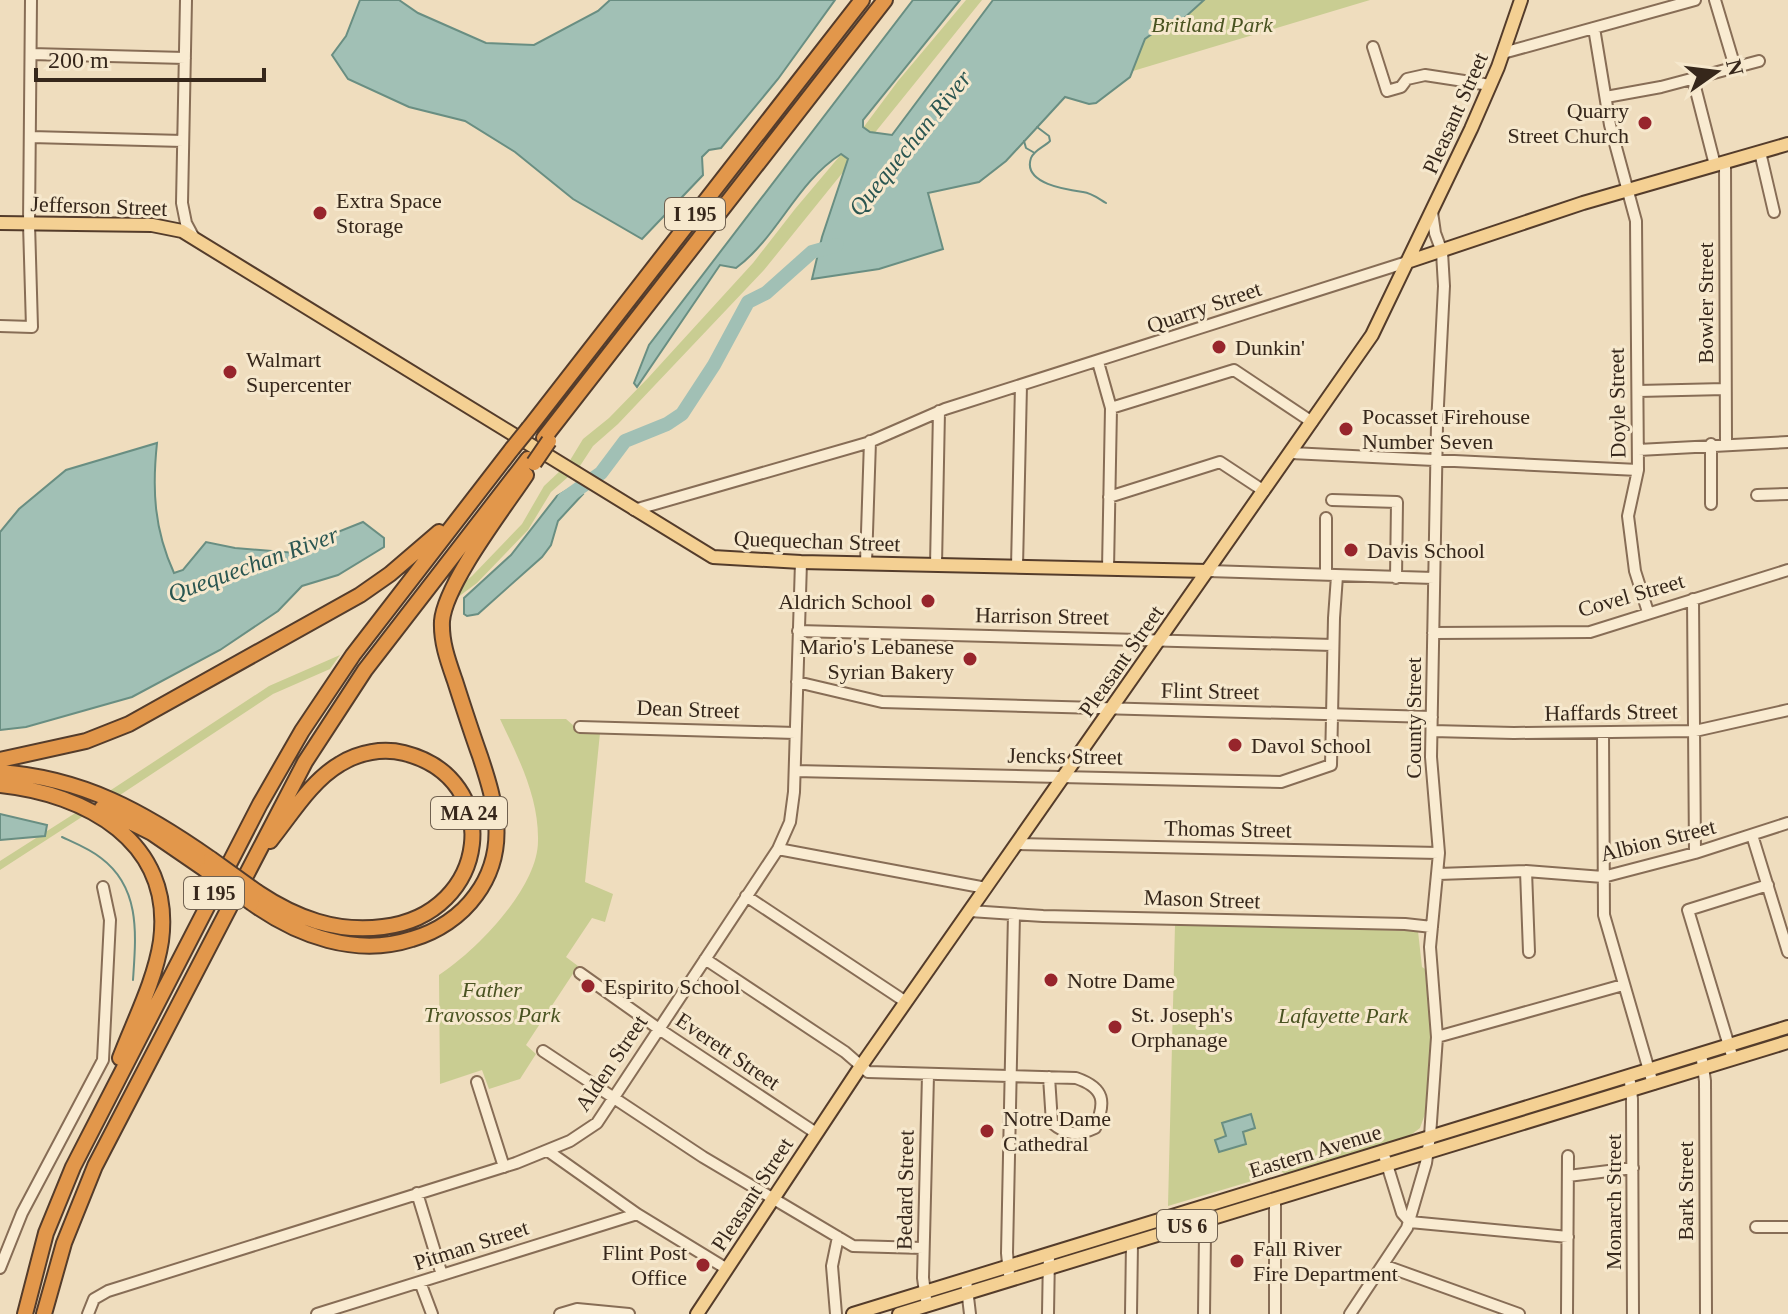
<svg xmlns="http://www.w3.org/2000/svg" width="1788" height="1314" font-family="Georgia,serif">
<rect width="100%" height="100%" fill="#efddbe"/>
<!-- green -->
<path fill="#c9cd92" d="M966,0H982L764,270L618,424L593,446L578,469L569,462L583,439L609,418L648,378L753,263L795,209L860,132L898,81Z
M1204,0H1370L1133,71V65L1145,39L1156,31L1168,29L1182,20Z
M560,471L568,477L551,492L528,530L477,583L446,606L451,593L472,576L522,524L544,486Z
M340,655L330,669L273,694L117,797L108,792L269,686Z
M500,719H566L582,733H600L585,882L613,894L605,922L592,918L566,957L578,966L526,1045L536,1054L520,1079L489,1089L482,1070L440,1084L439,975C476,951 538,888 538,841C539,797 518,757 500,719Z
M80,810L88,813L0,870V861Z
M1175,925L1418,931L1422,967L1425,969L1431,1031L1425,1114L1420,1128L1408,1137L1286,1174L1282,1172L1168,1206Z"/>
<!-- water -->
<path fill="#a1c0b5" stroke="#698e82" stroke-width="2" d="M360,0H399L418,13L486,43L534,45L598,11L610,0H835L778,79L721,148L709,150L702,157L703,175L642,239L573,199L515,152L465,121L409,107L348,79L332,55L346,36Z
M913,0H960L863,120V127L870,132L892,135L993,0H1204L1182,20L1168,29L1156,31L1145,39L1130,77L1096,103L1089,104L1065,97L1006,161L979,182L928,193L943,249L879,269L812,279L822,237L848,159L841,154C796,183 778,237 736,268L720,265L637,387L634,383L649,345Z
M157,443C152,490 154,529 174,573L183,570L206,542L235,548L308,554L325,537L363,522L384,538V547L338,575L302,586L278,611L220,650L132,697L26,727L0,730V532L19,509L66,470Z
M574,486L583,494L558,521L551,545L542,557L478,614L467,616L464,614V598L511,555L557,496Z
M0,814L47,825L45,836L0,840Z
M1251,1114L1255,1128L1243,1132L1246,1144L1219,1152L1215,1140L1226,1136L1222,1123Z"/>
<g fill="none" stroke-linecap="round" stroke-linejoin="round">
<!-- stream -->
<path stroke="#698e82" stroke-width="2" d="M1037,127L1049,136L1050,141C1044,147 1034,150 1031,158C1022,184 1068,190 1083,192C1092,193 1099,199 1106,203
M1024,141L1026,148L1033,152
M62,837C75,843 90,849 101,858C141,888 136,935 133,980"/>
<!-- river -->
<path stroke="#a1c0b5" stroke-width="14" d="M564,499L601,473L625,441L667,424L682,414L714,365L748,302L766,293L812,252L837,245"/>
<!-- minor casing -->
<g stroke="#876d56" stroke-width="14">
<path id="minor" d="M186,0L182,203L186,223L193,236
M1715,0L1735,67
M1594,28L1610,125L1636,221L1638,470L1628,516L1635,571L1648,612
M1373,47L1387,91L1401,87L1407,79L1425,75L1490,85
M1503,53L1695,0
M31,54L185,58
M1693,79L1715,165
M1606,97L1661,87L1759,61
M31,137L183,141
M1760,152L1774,212
M1725,162L1726,443
M0,326L32,327L29,224L31,0
M1098,362L1111,408L1108,569
M1638,391L1725,389
M1111,408L1234,370L1312,422
M1638,450L1788,442
M1291,453L1638,470
M1757,495L1788,494
M1109,497L1220,462L1264,491
M1332,500L1397,502L1396,578
M1711,504V444
M634,510L867,443L945,409L1407,262
M1326,518V575
M866,563L870,441
M936,565L939,411
M1017,567L1021,385
M1208,571L1434,578
M1693,599L1695,853
M798,631L1333,645
M1433,633L1590,632L1788,570
M797,682L882,702L1432,717
M580,727L795,733
M1432,731L1514,733L1695,731L1788,710
M1603,733L1604,915L1653,1084
M795,771L1281,782L1331,765L1334,618L1337,576
M1752,835L1788,952
M1017,844L1439,853
M778,849L986,888
M1526,871L1529,952
M1438,874L1526,871L1603,877L1695,853L1788,823
M746,896L906,1002
M970,911L1043,916L1405,924L1432,927
M705,959L845,1052L868,1072L1076,1078C1105,1088 1106,1102 1095,1128C1078,1136 1066,1135 1052,1123L1049,1077
M580,973L659,1029L816,1133
M1437,1037L1623,985
M543,1051L703,1157L853,1246L923,1248
M1733,1059L1688,910L1768,885
M1702,1060L1705,1081L1706,1314
M477,1082L504,1167
M1630,1082L1632,1099L1633,1314
M548,1151L637,1214L727,1269
M1385,1158L1402,1213L1410,1222
M1568,1176L1633,1168
M417,1193L442,1275
M1203,1221L1205,1234L1204,1314
M1410,1222L1568,1237
M1756,1227H1788
M1383,1265L1519,1314
M0,1268L22,1213L103,1060L110,920L103,887
M1009,1274L1007,1253L1014,914
M966,1280L970,1314
M420,1282L432,1314
M927,1306L923,1278L928,1075
M88,1314L94,1299L108,1291L516,1163L570,1141L597,1123L778,849L790,822L794,792L801,562
M317,1314L637,1214
M560,1314L577,1309L629,1314
M836,1314L832,1266L838,1237
M1048,1314L1049,1254
M1131,1314L1132,1243
M1275,1314V1199
M1350,1314L1407,1228L1426,1163L1430,1136L1437,1037L1430,947L1439,853L1431,757L1437,425L1444,286L1442,252L1435,233L1432,212
M1567,1314L1568,1156"/>
</g>
<!-- major casing -->
<g stroke="#543c2b" stroke-width="16">
<path id="major" d="M0,223L152,225L182,231L713,557L801,562L1208,571
M1407,262L1583,203L1788,144
M697,1314L861,1066L1372,335L1471,129L1498,67L1521,0
M853,1314L1788,1027
M899,1314L1788,1042"/>
</g>
<!-- highway casing -->
<g stroke="#543c2b" stroke-width="18">
<path id="highway" d="M529,428L862,0
M544,438L885,0
M0,760L86,741L129,724L360,595L390,574L439,532
M0,772C83,778 144,812 211,859
M0,785C86,794 174,841 161,941C155,981 134,1021 120,1058
M102,808L152,833L206,870
M257,892C296,918 336,933 383,927C491,914 505,778 404,753C383,748 359,752 340,764C311,781 291,815 270,841
M252,903C298,936 356,957 412,939C437,932 461,916 476,895C509,850 496,804 480,756C471,731 463,706 455,681C448,661 441,642 442,621C445,584 504,508 526,475
M25,1314L46,1233L73,1167L260,804L302,731L353,655L512,449
M44,1314L64,1243L95,1166L305,762L365,670L528,459"/>
</g>
<!-- minor -->
<use href="#minor" stroke="#f9ebd1" stroke-width="10"/>
<!-- major -->
<use href="#major" stroke="#f4d093" stroke-width="12"/>
<!-- highway -->
<use href="#highway" stroke="#e2974b" stroke-width="14"/>
<!-- highway-bridge casing -->
<g stroke="#543c2b" stroke-width="18" stroke-linecap="butt">
<path id="highway-bridge" d="M512,449L529,428
M534,463L549,441
M211,859L257,892
M206,870L252,903"/>
</g>
<!-- highway-bridge -->
<use href="#highway-bridge" stroke="#e2974b" stroke-width="14"/>
</g>
<!-- markers -->
<g fill="#97252c" stroke="#f6e8cd" stroke-width="3">
<circle cx="1645" cy="123" r="8"/>
<circle cx="320" cy="213" r="8"/>
<circle cx="1219" cy="347" r="8"/>
<circle cx="230" cy="372" r="8"/>
<circle cx="1346" cy="429" r="8"/>
<circle cx="1351" cy="550" r="8"/>
<circle cx="928" cy="601" r="8"/>
<circle cx="970" cy="659" r="8"/>
<circle cx="1235" cy="745" r="8"/>
<circle cx="1051" cy="980" r="8"/>
<circle cx="588" cy="986" r="8"/>
<circle cx="1115" cy="1027" r="8"/>
<circle cx="987" cy="1131" r="8"/>
<circle cx="1237" cy="1261" r="8"/>
<circle cx="703" cy="1265" r="8"/>
</g>
<g text-anchor="middle" dominant-baseline="central" stroke-width="6" stroke-linejoin="round" paint-order="stroke">
<!-- shield labels -->
<g fill="#f6e8cd" stroke="#706150" stroke-width="2">
<rect x="665" y="198" width="60" height="32" rx="6"/>
<rect x="431" y="797" width="76" height="32" rx="6"/>
<rect x="184" y="877" width="60" height="32" rx="6"/>
<rect x="1157" y="1210" width="60" height="32" rx="6"/>
</g>
<g font-size="20" font-weight="bold" fill="#36271b">
<text x="695" y="214">I 195</text>
<text x="469" y="813">MA 24</text>
<text x="214" y="893">I 195</text>
<text x="1187" y="1226">US 6</text>
</g>
<!-- park labels -->
<g font-size="22" font-style="italic" fill="#495321" stroke="#f6e8cd">
<text x="1212" y="24">Britland Park</text>
<text x="492" y="989">Father<tspan x="492" dy="25">Travossos Park</tspan></text>
<text x="1343" y="1015">Lafayette Park</text>
</g>
<!-- poi labels -->
<g font-size="22" fill="#36271b" stroke="#f6e8cd" text-anchor="start">
<text x="1629" y="110" text-anchor="end">Quarry<tspan x="1629" dy="25">Street Church</tspan></text>
<text x="336" y="200">Extra Space<tspan x="336" dy="25">Storage</tspan></text>
<text x="1235" y="347">Dunkin'</text>
<text x="246" y="359">Walmart<tspan x="246" dy="25">Supercenter</tspan></text>
<text x="1362" y="416">Pocasset Firehouse<tspan x="1362" dy="25">Number Seven</tspan></text>
<text x="1367" y="550">Davis School</text>
<text x="912" y="601" text-anchor="end">Aldrich School</text>
<text x="954" y="646" text-anchor="end">Mario's Lebanese<tspan x="954" dy="25">Syrian Bakery</tspan></text>
<text x="1251" y="745">Davol School</text>
<text x="1067" y="980">Notre Dame</text>
<text x="604" y="986">Espirito School</text>
<text x="1131" y="1014">St. Joseph's<tspan x="1131" dy="25">Orphanage</tspan></text>
<text x="1003" y="1118">Notre Dame<tspan x="1003" dy="25">Cathedral</tspan></text>
<text x="1253" y="1248">Fall River<tspan x="1253" dy="25">Fire Department</tspan></text>
<text x="687" y="1252" text-anchor="end">Flint Post<tspan x="687" dy="25">Office</tspan></text>
</g>
<!-- street labels -->
<g font-size="22" fill="#36271b" stroke="#f6e8cd">
<text transform="translate(1455 113) rotate(-66)">Pleasant Street</text>
<text transform="translate(99 206) rotate(2)">Jefferson Street</text>
<text transform="translate(1705 303) rotate(-90)">Bowler Street</text>
<text transform="translate(1204 307) rotate(-19)">Quarry Street</text>
<text transform="translate(1617 403) rotate(-91)">Doyle Street</text>
<text transform="translate(817 541) rotate(2)">Quequechan Street</text>
<text transform="translate(1631 595) rotate(-16)">Covel Street</text>
<text transform="translate(1042 616) rotate(1)">Harrison Street</text>
<text transform="translate(1121 661) rotate(-55)">Pleasant Street</text>
<text transform="translate(1210 691) rotate(1)">Flint Street</text>
<text transform="translate(688 709) rotate(2)">Dean Street</text>
<text transform="translate(1611 712) rotate(-1)">Haffards Street</text>
<text transform="translate(1413 718) rotate(-90)">County Street</text>
<text transform="translate(1065 756) rotate(1)">Jencks Street</text>
<text transform="translate(1228 829) rotate(1)">Thomas Street</text>
<text transform="translate(1658 840) rotate(-14)">Albion Street</text>
<text transform="translate(1202 899) rotate(2)">Mason Street</text>
<text transform="translate(728 1051) rotate(34)">Everett Street</text>
<text transform="translate(611 1063) rotate(-56)">Alden Street</text>
<text transform="translate(1315 1151) rotate(-17)">Eastern Avenue</text>
<text transform="translate(905 1190) rotate(-89)">Bedard Street</text>
<text transform="translate(1685 1191) rotate(-90)">Bark Street</text>
<text transform="translate(752 1194) rotate(-57)">Pleasant Street</text>
<text transform="translate(1613 1202) rotate(-90)">Monarch Street</text>
<text transform="translate(471 1245) rotate(-18)">Pitman Street</text>
</g>
<!-- water labels -->
<g font-size="24" font-style="italic" fill="#2a5651" stroke="#f6e8cd">
<text transform="translate(910 143) rotate(-51)">Quequechan River</text>
<text transform="translate(253 564) rotate(-20)">Quequechan River</text>
</g>
</g>
<!-- north arrow -->
<g transform="translate(1716 72) rotate(76)" stroke="#f6e8cd" stroke-width="6" paint-order="stroke">
<path d="M0-6L14 30L0 20L-14 30Z" fill="#36271b"/>
<text y="-12" font-size="22" font-weight="bold" text-anchor="middle" fill="#36271b">N</text>
</g>
<!-- scale -->
<path d="M36 68v12h228v-12" fill="none" stroke="#36271b" stroke-width="4"/>
<text x="48" y="68" font-size="24" fill="#36271b" stroke="#f6e8cd" stroke-width="6" paint-order="stroke">200 m</text>
</svg>
